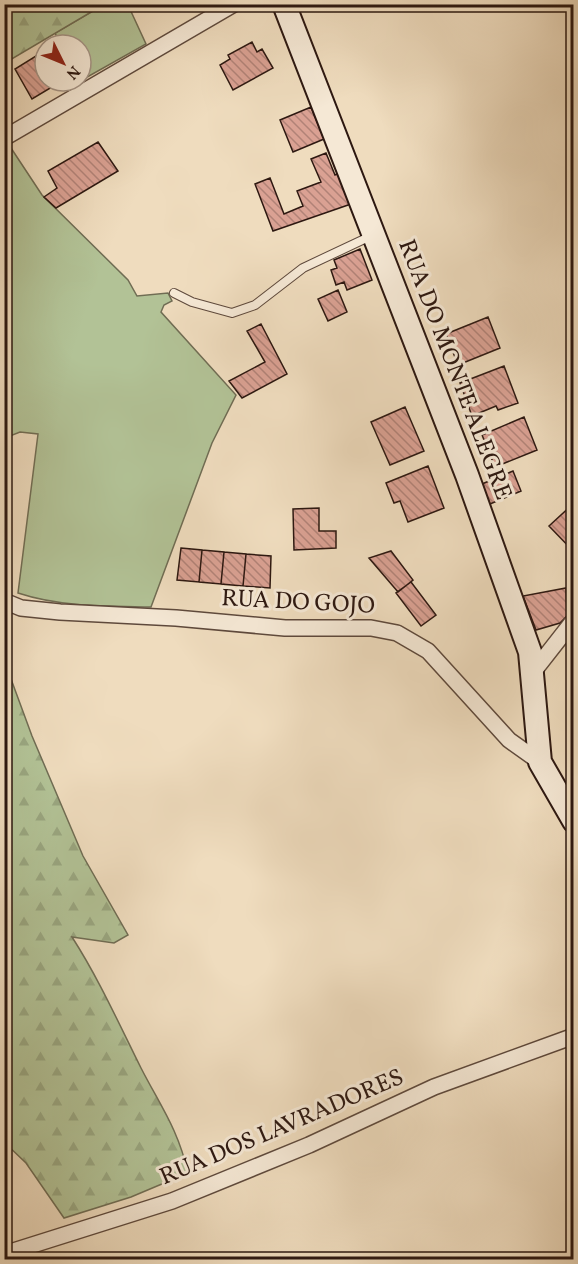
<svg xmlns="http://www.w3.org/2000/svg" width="578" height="1264" font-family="Vollkorn,serif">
<defs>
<pattern id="forest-firs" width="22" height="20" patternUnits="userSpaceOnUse" patternTransform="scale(1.5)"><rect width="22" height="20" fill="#b2c296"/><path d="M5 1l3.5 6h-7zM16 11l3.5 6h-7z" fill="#99a680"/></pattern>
<pattern id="building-back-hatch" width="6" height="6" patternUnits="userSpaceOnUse" patternTransform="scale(1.5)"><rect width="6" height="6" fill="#daa193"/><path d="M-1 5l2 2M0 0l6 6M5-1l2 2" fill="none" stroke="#b18277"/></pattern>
</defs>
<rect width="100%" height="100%" fill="#efdcbe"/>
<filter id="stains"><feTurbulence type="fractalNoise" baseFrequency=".00333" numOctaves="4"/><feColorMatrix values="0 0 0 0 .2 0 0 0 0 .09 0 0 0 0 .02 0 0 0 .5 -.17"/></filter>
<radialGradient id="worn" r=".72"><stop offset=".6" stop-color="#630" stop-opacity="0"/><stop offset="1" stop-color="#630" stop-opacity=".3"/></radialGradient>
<!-- green -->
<path fill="#b2c296" stroke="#706d54" stroke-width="1.5" d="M103,5H128L146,44L82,80L81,45H61L55,33Z
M11,148L42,195L128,280L137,296L168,293L172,301L164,305L161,312L236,395L212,443L151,607C107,606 60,607 18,593L38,434L20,432L5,438L4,152Z"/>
<!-- forest -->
<path fill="url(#forest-firs)" stroke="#706d54" stroke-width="1.5" d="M5,4H103V5L5,63Z
M4,660L32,736L83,856L128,935L114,943L72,937C99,979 119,1024 141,1068C161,1107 178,1129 188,1173L131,1197L64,1218L26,1163L5,1143Z"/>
<!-- building -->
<path fill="url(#building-back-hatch)" stroke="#2d1811" stroke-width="1.5" d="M252,42L257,52L262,49L273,68L233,90L220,65L230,59L228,55Z
M44,51L45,81H62L32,99L15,69Z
M311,107L324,139L293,152L280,120Z
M98,142L118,171L56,208L44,197L57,188L48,171Z
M326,153L335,175L339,173L351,204L273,231L255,184L270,178L284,214L303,206L297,191L321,182L311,159Z
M360,249L372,280L347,290L344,282L336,285L331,270L337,268L334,260Z
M338,290L347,312L328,321L318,299Z
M488,317L500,348L458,365L446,334Z
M261,324L287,374L242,398L229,381L265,362L247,331Z
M504,366L518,403L498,410L496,406L472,416L460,383Z
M405,407L424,451L390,465L371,422Z
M524,417L537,450L495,467L482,435Z
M428,466L444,508L408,522L400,501L394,503L386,483Z
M513,471L521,491L490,504L482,484Z
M574,503V552L549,526Z
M319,508V531H336V548L294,550L293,509Z
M181,548L202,550L199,582L177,580Z
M202,550L224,552L221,584L199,582Z
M391,551L413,580L398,592L369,558Z
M224,552L246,554L243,586L221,584Z
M246,554L271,556L270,588L243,586Z
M411,582L436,615L421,626L396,593Z
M566,588L567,616L560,623L536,630L523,596Z"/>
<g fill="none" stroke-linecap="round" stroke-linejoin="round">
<!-- lane casing -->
<g stroke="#5e493c" stroke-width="10">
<path id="lane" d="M174,293L192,302L232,313L255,305L303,268L373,235"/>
</g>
<!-- street casing -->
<g stroke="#5e493c" stroke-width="18">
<path id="street" d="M4,138L234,4
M4,601L21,608L60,612L176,618L285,628H371L397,633L428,651L509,740L540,762
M534,671L574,620
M4,1254L172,1201L309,1145L434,1087L574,1036"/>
</g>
<!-- secondary casing -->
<g stroke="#2d1811" stroke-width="26">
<path id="secondary" d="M284,4L467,475L530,652L540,762L574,821"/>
</g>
<!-- lane -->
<use href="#lane" stroke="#f5e8d5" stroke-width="8"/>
<!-- street -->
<use href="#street" stroke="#f5e8d5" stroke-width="15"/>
<!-- secondary -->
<use href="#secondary" stroke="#f5e8d5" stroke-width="22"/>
</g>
<g text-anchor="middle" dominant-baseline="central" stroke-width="6" stroke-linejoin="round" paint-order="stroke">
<!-- street labels -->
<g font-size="24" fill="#2d1811" stroke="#f5e8d5">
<text transform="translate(454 370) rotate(69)">RUA DO MONTE ALEGRE</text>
<text transform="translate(298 603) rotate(3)">RUA DO GOJO</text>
<text transform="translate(282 1128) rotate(-23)">RUA DOS LAVRADORES</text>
</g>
</g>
<!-- margin -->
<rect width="578" height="1264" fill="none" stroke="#efdcbe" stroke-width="24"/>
<rect x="6" y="6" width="566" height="1252" fill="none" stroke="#2d1811" stroke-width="3"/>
<rect x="12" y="12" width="554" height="1240" fill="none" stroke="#2d1811" stroke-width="1.5"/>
<!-- north arrow -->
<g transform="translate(63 63) rotate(133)"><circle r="28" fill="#f5e8d5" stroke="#a59587" stroke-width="1.5"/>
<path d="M0-4.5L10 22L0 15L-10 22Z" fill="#8f2418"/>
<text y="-9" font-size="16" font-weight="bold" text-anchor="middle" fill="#2d1811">N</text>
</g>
<rect width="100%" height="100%" filter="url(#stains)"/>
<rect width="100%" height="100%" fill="url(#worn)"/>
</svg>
